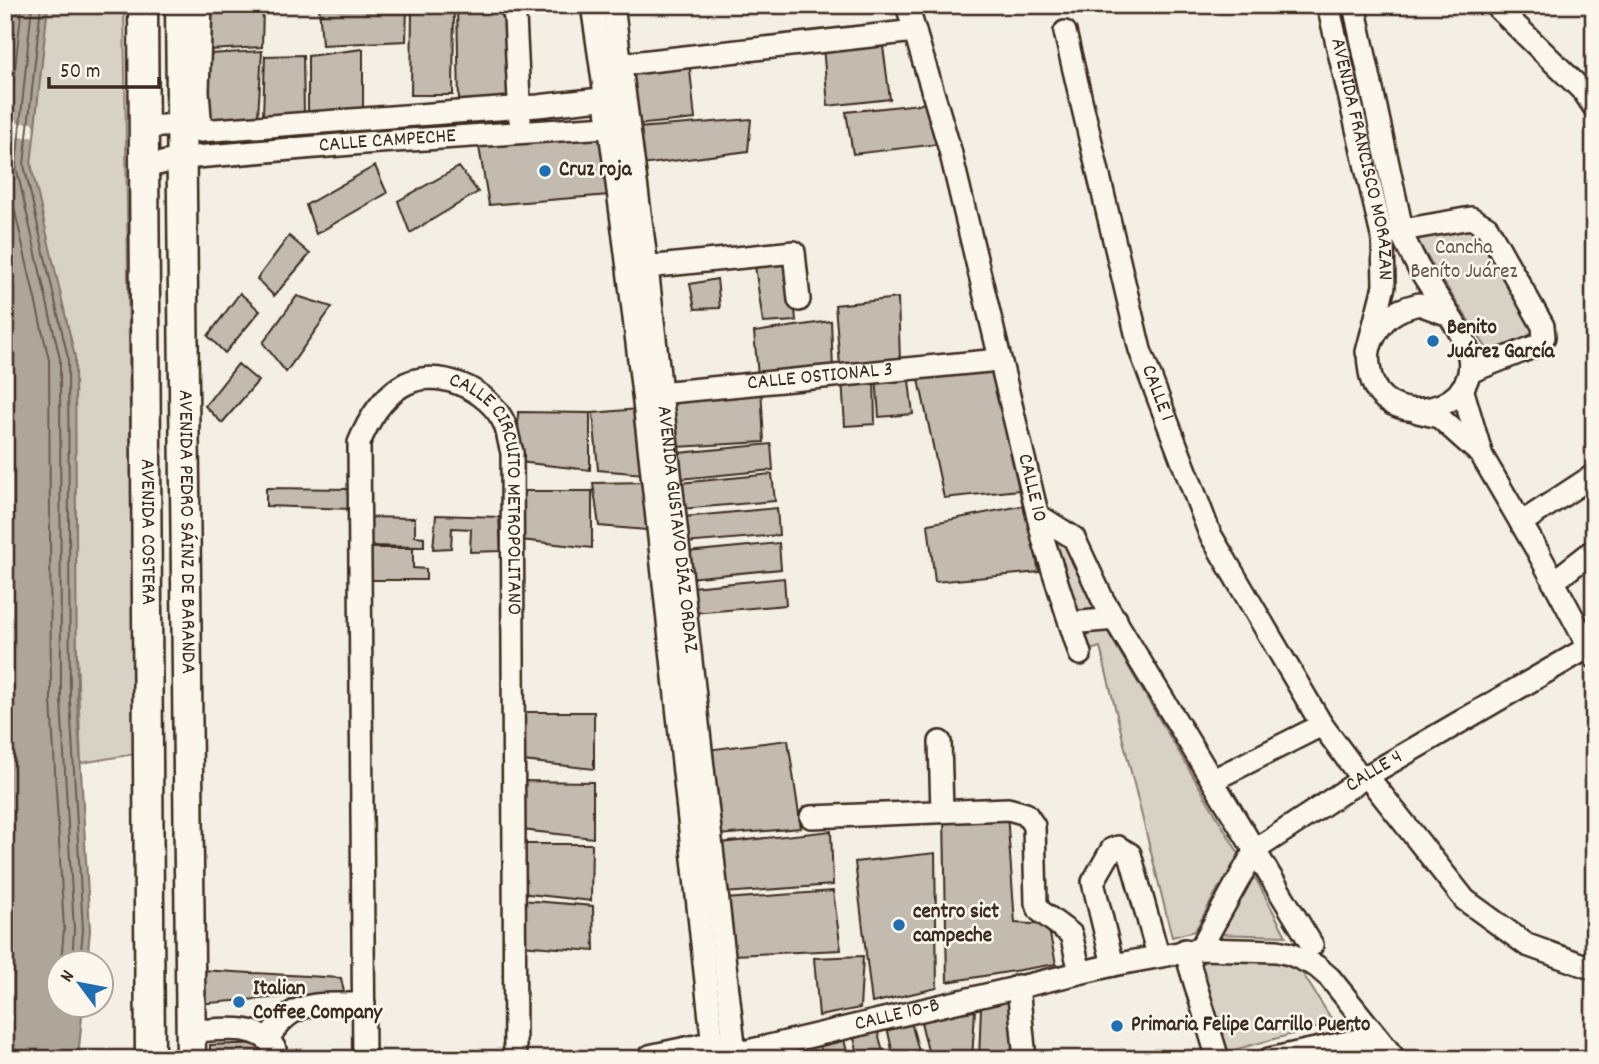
<svg xmlns="http://www.w3.org/2000/svg" width="1599" height="1064" font-family="Dekko,sans-serif">
<rect width="100%" height="100%" fill="#f3efe4"/>
<filter id="ink" filterUnits="userSpaceOnUse"><feTurbulence type="fractalNoise" baseFrequency=".0143" numOctaves="2"/><feDisplacementMap in="SourceGraphic" scale="14" xChannelSelector="R" yChannelSelector="G"/><feConvolveMatrix kernelMatrix="1 2 1 2 8 2 1 2 1" color-interpolation-filters="sRGB"/></filter>
<g filter="url(#ink)">
<!-- green -->
<path fill="#d8d1c6" stroke="#8a7e72" stroke-width="2" d="M43,5H124L135,754L81,763L68,410L28,141L5,117Z
M1474,223L1537,330L1493,358L1415,238Z
M1060,534L1092,605L1242,859L1228,885L1219,887L1195,931L1172,937L1100,647L1084,652L1047,541Z
M1247,878L1256,879L1286,936L1214,934Z
M1210,959L1276,962L1301,971L1334,1023L1226,1052L1200,964Z"/>
<!-- water -->
<path fill="#afa69a" stroke="#817468" stroke-width="2" d="M5,5H48L31,165L75,357L77,700L90,930L87,962H60V1004L83,1005L78,1059H5Z"/>
<!-- pier -->
<path fill="#f3efe4" d="M5,123H34L33,137L5,138Z"/>
<g fill="none" stroke-linecap="round" stroke-linejoin="round">
<!-- shore -->
<path stroke="#695c50" stroke-width="2" d="M32,5L16,166L60,359L61,701L74,930L72,962
M41,5L24,165L68,358L70,701L83,930L80,962
M5,160L22,5
M5,168L49,360L51,701L64,929L61,962"/>
</g>
<!-- building -->
<path fill="#c3bbb0" stroke="#3b2a1e" stroke-width="2" d="M319,5L407,6L406,41L322,45Z
M457,5H505L511,101L459,102Z
M263,6L262,47L210,50L209,8Z
M412,7H454L453,95H411Z
M882,39L890,99L828,106L823,46Z
M363,49V110L308,113V56Z
M262,51L258,116L209,119L208,54Z
M303,55L304,114L263,116L265,56Z
M689,60L695,119L635,125L628,67Z
M929,103L939,144L853,154L846,112Z
M751,119L748,151L642,165L637,128Z
M605,134L609,195L489,205L479,147Z
M375,166L387,193L316,234L306,205Z
M459,167L478,192L410,233L398,201Z
M289,236L310,254L274,296L257,279Z
M790,255L796,321L763,323L754,259Z
M717,279L720,308L695,309L690,284Z
M240,293L260,311L225,353L208,336Z
M297,296L332,307L286,372L263,343Z
M898,298L900,362L840,365L835,305Z
M831,321L833,369L758,376L754,332Z
M238,364L258,381L222,423L205,406Z
M998,370L1019,490L944,498L918,375Z
M908,372L913,414L879,417L876,375Z
M874,375L875,424L845,426L842,379Z
M761,387L764,442L677,447L666,396Z
M638,409L644,474L598,470L593,413Z
M518,412L590,413V470L519,462Z
M771,444L773,470L680,479L679,453Z
M772,474L775,501L681,509L680,483Z
M646,482V530L599,526L593,483Z
M266,488L350,489L351,509L266,506Z
M519,491H592V548L521,540Z
M1026,505L1039,572L935,582L928,524Z
M777,508L779,535L685,543L684,517Z
M436,515L499,517L501,551L470,552L471,529L452,528L451,548L433,549Z
M363,517L415,518V536L424,537V547L362,546Z
M779,543L781,569L688,578L687,552Z
M363,548H413V568L426,569V580H363Z
M784,578L786,605L693,613L692,587Z
M521,712H594V769L523,761Z
M788,740L801,828L718,835L706,750Z
M521,781L593,782V838L522,830Z
M1007,814L1015,923L1048,925L1056,964L947,982L944,816Z
M831,831L833,885L724,893L720,843Z
M519,844H592L591,901L520,893Z
M935,853L937,988L872,1003L855,862Z
M833,891L841,950L733,955L726,899Z
M521,900L593,906L594,951L521,945Z
M863,956L860,1008L819,1016L814,958Z
M200,970L341,978L344,992L197,1004Z
M1015,996L1020,1059H979L981,1007Z
M975,1011L972,1059H930L920,1018Z
M911,1022L921,1059H894L887,1027Z
M877,1029L885,1059H859L853,1034Z
M843,1036L849,1059H823L819,1042Z
M264,1043L278,1059H210V1045Z"/>
<g fill="none" stroke-linecap="round" stroke-linejoin="round">
<!-- minor casing -->
<g stroke="#3b2a1e" stroke-width="26">
<g id="minor">
<path d="M511,5L515,17L520,120"/>
<path d="M592,5C644,351 675,699 713,1046"/>
<path id="s1" d="M613,5L647,267L735,1054L1113,965L1200,949L1277,951L1290,954L1316,966L1330,978L1395,1059"/>
<path id="s2" d="M907,5L950,150L1044,542L1080,654"/>
<path id="s3" d="M1328,5L1383,240L1384,286L1367,352"/>
<path d="M1354,5L1404,239L1418,267L1449,315"/>
<path d="M1495,5L1584,92L1594,107"/>
<path id="s4" d="M1065,32L1140,350L1210,534L1322,725L1362,779"/>
<path d="M623,64L915,31"/>
<path d="M144,127L181,125L201,131L538,106L618,97"/>
<path d="M201,131L198,91L201,5"/>
<path id="s5" d="M144,167L184,158L364,143L623,126"/>
<path d="M1391,232L1471,218L1487,227L1543,326L1544,337L1538,345L1470,372"/>
<path d="M647,267L794,252L799,300"/>
<path d="M1419,304L1449,315C1455,324 1461,333 1465,343C1494,414 1379,435 1370,372C1368,360 1367,352 1372,341C1383,317 1395,310 1419,304Z"/>
<path d="M1462,388L1482,456L1538,552L1594,657"/>
<path id="s6" d="M649,394L999,360"/>
<path d="M1418,412L1439,417L1477,451"/>
<path d="M1039,516L1074,538L1103,600L1312,945"/>
<path d="M1521,523L1594,475"/>
<path d="M1553,582L1594,550"/>
<path d="M1070,623L1116,619"/>
<path d="M940,742L942,811"/>
<path d="M1367,776L1465,900L1527,945L1594,969"/>
<path d="M1213,780L1322,725"/>
<path d="M811,817L1008,809L1026,814L1034,826L1036,903L1040,911L1071,934L1080,972"/>
<path id="s7" d="M1200,949L1255,850L1367,776L1594,644"/>
<path d="M1185,950L1218,1059"/>
<path d="M1113,965L1093,882L1112,849L1118,847L1130,854L1158,955"/>
<path d="M1018,986L1025,1059"/>
<path d="M192,1031C221,1030 260,1022 275,1049"/>
<path d="M268,1039C293,997 320,1005 364,1004"/>
<path id="s8" d="M364,1059L359,443C368,421 380,400 400,387C434,364 490,389 505,425C508,433 509,443 512,452L515,1059"/>
<path d="M1269,1059L1358,1040L1366,1043L1378,1059"/>
</g>
</g>
<!-- major casing -->
<g stroke="#3b2a1e" stroke-width="33">
<g id="major">
<path id="s9" d="M143,5L150,1059"/>
<path id="s10" d="M180,5L191,1059"/>
<path d="M652,1059L713,1046L735,1054"/>
</g>
</g>
<!-- minor -->
<use href="#minor" stroke="#fbf7ec" stroke-width="21"/>
<!-- major -->
<use href="#major" stroke="#fbf7ec" stroke-width="28"/>
</g>
</g>
<!-- markers -->
<g fill="#1f6fb2" stroke="#fbf7ec" stroke-width="2.5">
<circle cx="545" cy="171" r="7"/>
<circle cx="1433" cy="341" r="7"/>
<circle cx="899" cy="925" r="7"/>
<circle cx="239" cy="1002" r="7"/>
<circle cx="1117" cy="1026" r="7"/>
</g>
<g text-anchor="middle" dominant-baseline="central" stroke-width="5" stroke-linejoin="round" paint-order="stroke">
<!-- street labels -->
<g font-size="21" fill="#3b2a1e" stroke="#fbf7ec">
<text stroke="none"><textPath href="#s5" startOffset="245">CALLE CAMPECHE</textPath></text>
<text stroke="none"><textPath href="#s3" startOffset="158">AVENIDA FRANCISCO MORAZAN</textPath></text>
<text stroke="none"><textPath href="#s6" startOffset="172">CALLE OSTIONAL 3</textPath></text>
<text stroke="none"><textPath href="#s4" startOffset="373">CALLE 1</textPath></text>
<text stroke="none"><textPath href="#s2" startOffset="499">CALLE 10</textPath></text>
<text stroke="none"><textPath href="#s8" startOffset="870">CALLE CIRCUITO METROPOLITANO</textPath></text>
<text stroke="none"><textPath href="#s1" startOffset="528">AVENIDA GUSTAVO DÍAZ ORDAZ</textPath></text>
<text stroke="none"><textPath href="#s9" startOffset="527">AVENIDA COSTERA</textPath></text>
<text stroke="none"><textPath href="#s10" startOffset="527">AVENIDA PEDRO SÁINZ DE BARANDA</textPath></text>
<text stroke="none"><textPath href="#s7" startOffset="256">CALLE 4</textPath></text>
<text stroke="none"><textPath href="#s1" startOffset="1223">CALLE 10-B</textPath></text>
</g>
<!-- poi labels -->
<g font-size="21" font-weight="bold" fill="#3b2a1e" stroke="#fbf7ec" text-anchor="start">
<text x="559" y="171">Cruz roja</text>
<text x="1447" y="329">Benito<tspan x="1447" dy="24">Juárez García</tspan></text>
<text x="913" y="913">centro sict<tspan x="913" dy="24">campeche</tspan></text>
<text x="253" y="990">Italian<tspan x="253" dy="24">Coffee Company</tspan></text>
<text x="1131" y="1026">Primaria Felipe Carrillo Puerto</text>
</g>
<!-- park labels -->
<g font-size="21" fill="#625448" stroke="#fbf7ec">
<text x="1464" y="249">Cancha<tspan x="1464" dy="24">Beníto Juárez</tspan></text>
</g>
</g>
<!-- margin -->
<rect width="1599" height="1064" fill="none" stroke="#fbf7ec" stroke-width="28"/>
<rect x="14" y="14" width="1571" height="1036" fill="none" stroke="#3b2a1e" stroke-width="2.5" filter="url(#ink)"/>
<!-- north arrow -->
<g transform="translate(80 984) rotate(302)"><circle r="33" fill="#fbf7ec" stroke="#aea59a" stroke-width="2"/>
<path d="M0-5L12 26L0 18L-12 26Z" fill="#1f6fb2"/>
<text y="-10" font-size="19" font-weight="bold" text-anchor="middle" fill="#3b2a1e">N</text>
</g>
<!-- scale -->
<path d="M49 77v10h110v-10" fill="none" stroke="#3b2a1e" stroke-width="3.5"/>
<text x="60" y="77" font-size="21" fill="#3b2a1e" stroke="#fbf7ec" stroke-width="5" paint-order="stroke">50 m</text>
</svg>
